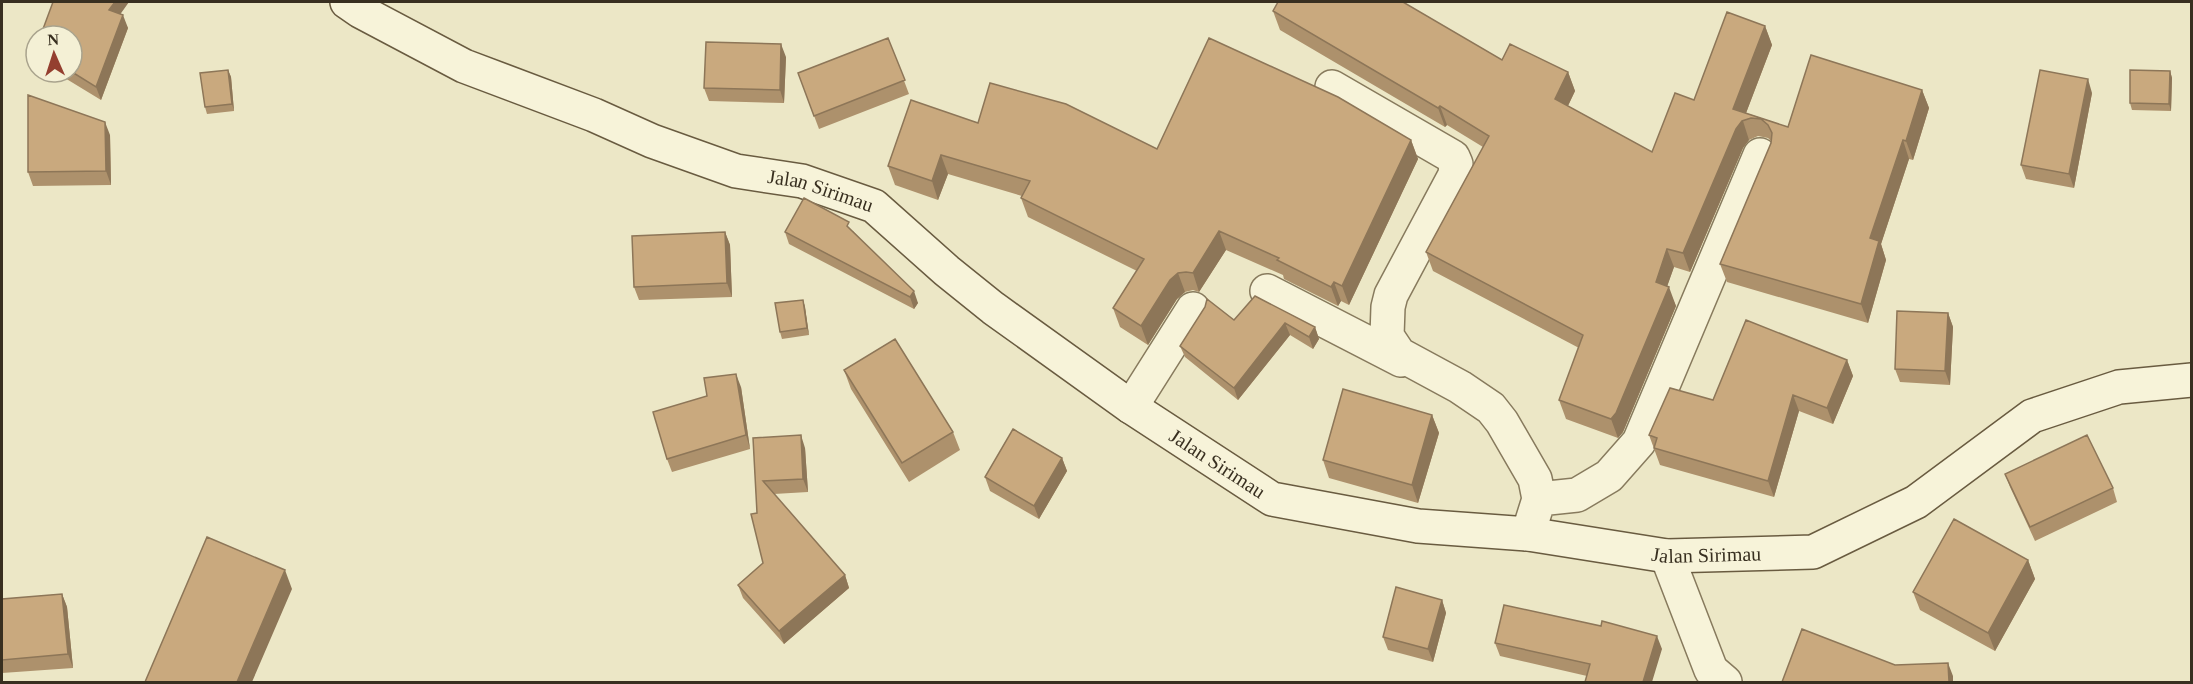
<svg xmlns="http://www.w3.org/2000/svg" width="2193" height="684" font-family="Georgia,serif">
<rect width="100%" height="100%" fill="#ece7c6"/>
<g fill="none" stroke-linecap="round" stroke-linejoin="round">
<!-- minor casing -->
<g stroke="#877a5d" stroke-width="36">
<path id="minor" d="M1332,87L1453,157L1456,164L1455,175L1391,295L1388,307L1387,336L1399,354L1460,387L1491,408L1502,422L1535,479L1539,499L1528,534
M1267,291L1401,360V358
M1131,407L1193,309
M1539,499L1577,495L1609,476L1639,442L1760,155
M1667,556L1711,670L1725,682"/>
</g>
<!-- secondary casing -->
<g stroke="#695b40" stroke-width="36">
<g id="secondary">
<path id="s1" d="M347,2L360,11L464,66L594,115L652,141L736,171L802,181L874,206L947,271L993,308L1131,407L1272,499L1418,526L1528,534L1667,556L1813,552L1916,502L2032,416L2119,387L2192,380"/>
</g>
</g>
<!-- minor -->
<use href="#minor" stroke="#f7f3d9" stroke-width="33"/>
<!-- secondary -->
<use href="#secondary" stroke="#f7f3d9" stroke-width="33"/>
</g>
<!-- wall -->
<path fill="#ad916c" d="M1273,11L1502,60L1568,72L1575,91L1568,106L1652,152L1694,100L1765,26L1772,45L1746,113L1788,127L1922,90L1929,108L1913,160L1909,159L1881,244L1886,260L1868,323L1727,282L1720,264L1771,143V141L1768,138L1758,136L1749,140L1743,148L1690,272L1674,267L1667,286L1676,306L1623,432L1618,438L1566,419L1559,400L1579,348L1433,271L1426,252L1483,147L1447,125L1445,127L1280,30Z
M120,14L128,28L101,100L55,72H72V36H45L43,29Z
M888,38L909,94L819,129L798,73Z
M786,57L784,103L709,101L704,88Z
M228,70L231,77L234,111L207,114L205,107Z
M2170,71L2172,78L2171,111L2132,110L2130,103Z
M2092,93L2074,188L2026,179L2021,165Z
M978,123L1157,149L1411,140L1418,159L1349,305L1341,301L1338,306L1284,279L1283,275L1226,250L1199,292L1193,290L1185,292L1177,299L1148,345L1120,327L1113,308L1137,271L1028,217L1021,198L1022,196L948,174L938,200L895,185L888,166Z
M110,135L111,185L33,186L28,172Z
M853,231L918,303L914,309L789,244L785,232Z
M725,232L730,245L732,297L639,300L634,287Z
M1255,296L1315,327L1319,339L1313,349L1290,335L1238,400L1185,357L1180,346L1205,307L1234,320Z
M803,300L805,307L809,335L782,339L780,332Z
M1948,313L1953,327L1950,385L1900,382L1895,369Z
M1847,360L1853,376L1833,424L1799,411L1774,497L1660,465L1649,435L1713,400Z
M844,370L953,432L960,450L909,482L851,389Z
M741,387L750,449L672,472L667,459Z
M1432,415L1439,433L1418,503L1329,478L1323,460Z
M753,438L805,448L808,492L774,494L845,575L849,588L784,644L743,598L738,585L763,563L757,513Z
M1062,458L1067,471L1039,519L990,491L985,477Z
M2005,474L2113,488L2117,502L2035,541L2010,487Z
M2028,560L2035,579L1995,651L1920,610L1913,592Z
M62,594L67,607L73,668L2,673V599Z
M1442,600L1446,613L1433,662L1388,650L1383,637Z
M1601,626L1662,649L1587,676L1500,656L1495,643Z"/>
<!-- shaded-wall -->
<path fill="#8d7658" d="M115,2H129L114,23L109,10Z
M123,15L128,28L101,100L96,87Z
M1765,26L1772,45L1743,121L1749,140L1743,148L1690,272L1683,253L1736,129L1733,109Z
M781,44L786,57L784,103L780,90Z
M228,70L231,77L234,111L232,104Z
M2170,71L2172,78L2171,111L2169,104Z
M1568,72L1575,91L1562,118L1555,99Z
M2088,79L2092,93L2074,188L2069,174Z
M1922,90L1929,108L1913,160L1906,141Z
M1440,106L1447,125L1445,127L1438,108Z
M105,122L110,135L111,185L106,171Z
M1411,140L1418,159L1349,305L1342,286Z
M1903,140L1909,159L1881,244L1886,260L1868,323L1861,304L1870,238Z
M941,155L948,174L938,200L932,181Z
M1219,231L1226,250L1199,292L1193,273Z
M725,232L730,245L732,297L727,283Z
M1667,249L1674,267L1662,301L1656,282Z
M1178,273L1185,292L1177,299L1148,345L1141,326L1170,280Z
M1334,282L1341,301L1338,306L1331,287Z
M1669,287L1676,306L1623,432L1618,438L1611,419Z
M914,291L918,303L914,309L910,297Z
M803,300L805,307L809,335L807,328Z
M1948,313L1953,327L1950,385L1945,371Z
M1285,323L1290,335L1238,400L1234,388Z
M1315,327L1319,339L1313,349L1309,337Z
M1847,360L1853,376L1833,424L1827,408Z
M736,374L741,387L750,449L746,435Z
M1793,395L1799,411L1774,497L1768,481Z
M1432,415L1439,433L1418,503L1412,485Z
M801,435L805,448L808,492L803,479Z
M1062,458L1067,471L1039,519L1034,506Z
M2028,560L2035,579L1995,651L1988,633Z
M285,570L292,589L252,682H237Z
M845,575L849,588L784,644L779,631Z
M62,594L67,607L73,668L68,654Z
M1442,600L1446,613L1433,662L1428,649Z
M1657,636L1662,649L1652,682H1643Z
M1948,663L1953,676V682H1949Z"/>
<!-- building -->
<path fill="#c9a97e" stroke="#8d7658" stroke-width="1.5" d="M53,2H115L109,10L123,15L96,87L72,72V36H62L43,29Z
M1278,2H1403L1502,60L1510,44L1568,72L1555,99L1652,152L1675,93L1694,100L1727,12L1765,26L1733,109L1788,127L1811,55L1922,90L1906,141L1903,140L1870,238L1879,241L1861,304L1720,264L1771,143L1772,133L1768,125L1761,119L1751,118L1742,121L1736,129L1683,253L1667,249L1656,282L1669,287L1616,413L1611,419L1559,400L1583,335L1426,252L1489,136L1440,106L1438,108L1273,11Z
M888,38L905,80L814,116L798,73Z
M1209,38L1338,97L1411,140L1342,286L1334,282L1331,287L1277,260L1279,258L1219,231L1193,273L1186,272L1178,273L1170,280L1141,326L1113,308L1144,259L1021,198L1030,181L941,155L932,181L888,166L911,100L978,123L990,83L1066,104L1157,149Z
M706,42L781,44L780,90L704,88Z
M228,70L232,104L205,107L200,73Z
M2040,70L2088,79L2069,174L2021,165Z
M2130,70L2170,71L2169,104L2130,103Z
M28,95L105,122L106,171L28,172Z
M804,198L849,222L847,226L914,291L910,297L785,232Z
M725,232L727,283L634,287L632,236Z
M1255,296L1315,327L1309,337L1285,323L1234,388L1180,346L1205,307L1207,299L1234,320Z
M803,300L807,328L780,332L775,303Z
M1897,311L1948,313L1945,371L1895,369Z
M1746,320L1847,360L1827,408L1793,395L1768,481L1654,448L1657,438L1649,435L1670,388L1713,400Z
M895,339L953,432L902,463L844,370Z
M736,374L746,435L667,459L653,412L707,396L704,378Z
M1343,389L1432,415L1412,485L1323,460Z
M1013,429L1062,458L1034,506L985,477Z
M801,435L803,479L763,481L845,575L779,631L738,585L763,563L751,514L757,513L753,438Z
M2087,435L2113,488L2030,527L2005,474Z
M1954,519L2028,560L1988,633L1913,592Z
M207,537L285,570L237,682H145Z
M1396,587L1442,600L1428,649L1383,637Z
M62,594L68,654L2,660V599Z
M1504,605L1601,626L1602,621L1657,636L1643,682H1585L1590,664L1495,643Z
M1802,629L1895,665L1948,663L1949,682H1782Z"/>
<g text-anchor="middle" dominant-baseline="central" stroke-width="4.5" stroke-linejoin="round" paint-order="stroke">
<!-- street labels -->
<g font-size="20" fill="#382f20" stroke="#f4f0d5">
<text stroke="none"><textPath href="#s1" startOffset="512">Jalan Sirimau</textPath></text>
<text stroke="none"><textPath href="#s1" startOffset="998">Jalan Sirimau</textPath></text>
<text stroke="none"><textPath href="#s1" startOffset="1502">Jalan Sirimau</textPath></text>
</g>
</g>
<!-- border -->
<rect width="2193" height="684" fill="none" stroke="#382f20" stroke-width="6"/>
<!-- north arrow -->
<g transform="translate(54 54) rotate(357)"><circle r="28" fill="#f4f0d5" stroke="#a9a38d" stroke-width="1.5"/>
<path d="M0-4.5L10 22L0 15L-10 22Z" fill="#943f2f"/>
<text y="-9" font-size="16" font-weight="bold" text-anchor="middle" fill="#382f20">N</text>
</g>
</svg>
